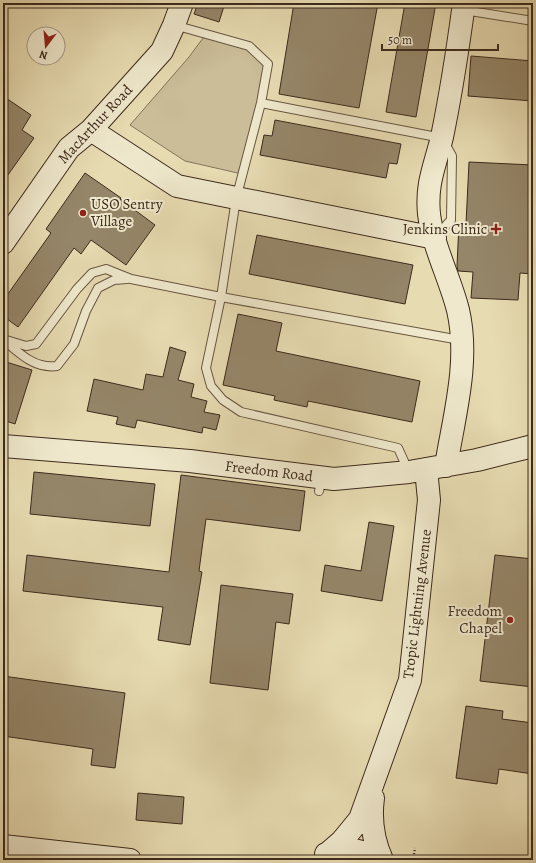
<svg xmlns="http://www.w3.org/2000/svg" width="536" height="863" font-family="Alegreya,serif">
<rect width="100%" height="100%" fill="#e7dbb1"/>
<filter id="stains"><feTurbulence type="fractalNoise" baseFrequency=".005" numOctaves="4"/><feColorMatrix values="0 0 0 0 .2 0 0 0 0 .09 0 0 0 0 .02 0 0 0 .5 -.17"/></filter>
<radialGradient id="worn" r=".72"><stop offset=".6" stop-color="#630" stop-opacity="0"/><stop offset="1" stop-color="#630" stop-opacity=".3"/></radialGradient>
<!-- green -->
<path fill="#cabd98" stroke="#84745a" d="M206,34L249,46L268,64L242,174L185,161L130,125L189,57Z"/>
<!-- building -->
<path fill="#958669" stroke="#3d2a1c" d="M198,3H225L219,22L194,14Z
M294,3H378L359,108L279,94Z
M405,3H436L416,117L386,112Z
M471,56L533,61V101L468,96Z
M3,96L31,115L22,130L34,138L3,182Z
M275,120L401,144L397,164L389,163L386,178L260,155L264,135L272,136Z
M469,162L533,165V274L520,273L518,300L471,298L473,272L458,271L457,266L459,223L466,224Z
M85,173L121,198L120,199L155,225L126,265L91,240L81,254L74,248L18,327L3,316V301L51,233L46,229Z
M257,235L413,265L405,304L249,274Z
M238,314L282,323L276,351L420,381L412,422L308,401L307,407L274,400L275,396L223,385Z
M170,347L186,352L178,380L194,384L191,397L207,401L204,412L220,415L216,430L203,427L202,433L137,420L135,428L116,424L118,417L87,411L94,379L143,390L146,374L163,377Z
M3,361L32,370L15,424L3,420Z
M34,472L155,484L150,526L30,514Z
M181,475L305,491L300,531L206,519L199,571L202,572L190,645L158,640L163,607L23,591L27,555L169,572Z
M369,522L394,526L382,601L321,591L325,565L361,571Z
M495,555L533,559V687L480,681Z
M221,585L293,594L289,624L276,622L268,690L210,683Z
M3,676L125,693L115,768L91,765L93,749L3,736Z
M466,706L503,711L502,719L533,723V774L499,769L497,784L456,778Z
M138,793L184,797L182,824L136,820Z"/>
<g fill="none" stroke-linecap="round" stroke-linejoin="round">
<!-- lane casing -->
<g stroke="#685641" stroke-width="10">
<path id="lane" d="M464,10L533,21
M174,25L249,46L268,64L261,103L236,199L221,297L206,368L211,386L223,400L241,412L398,448L408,470
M261,103L442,138L452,156L451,220L436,236
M3,339L26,346L36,344L77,289L92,273L106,269L131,279L221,297L460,340
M5,341C20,354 35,369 57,366L74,344L86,311L98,288L114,280L127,279
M319,491L322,478"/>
</g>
<!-- secondary casing -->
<g stroke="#3d2a1c" stroke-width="24">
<path id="secondary" d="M91,130L177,186L435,238
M3,243L69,148L91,130L162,51L174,25L182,3
M3,446L190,461L334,479L409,472L477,460L533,446
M446,466C454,416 470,361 458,310C450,278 433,247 429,214C426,183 435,166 442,137C451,93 458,48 464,3
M373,798C370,820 373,840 382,860
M3,846L130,860
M326,854C344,848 362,848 378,860
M327,854L342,841L360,819L410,680L429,500L426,469"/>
</g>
<!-- path -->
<path stroke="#3d2a1c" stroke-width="2.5" stroke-dasharray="1 2" stroke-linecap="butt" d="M413,860L415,848"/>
<!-- lane -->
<use href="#lane" stroke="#efe8cc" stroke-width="8"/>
<!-- secondary -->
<use href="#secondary" stroke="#efe8cc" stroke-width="22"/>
</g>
<!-- markers -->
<g fill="#8f2418" stroke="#efe8cc" stroke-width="1.5">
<circle cx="83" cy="213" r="4"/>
<path d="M494 223h4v4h4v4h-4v4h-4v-4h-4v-4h4z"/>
<circle cx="510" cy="620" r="4"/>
</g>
<g text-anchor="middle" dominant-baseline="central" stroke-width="4" stroke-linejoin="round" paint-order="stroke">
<!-- street labels -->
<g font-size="15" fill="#3d2a1c" stroke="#efe8cc">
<text transform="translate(95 124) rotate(-47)">MacArthur Road</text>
<text transform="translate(269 471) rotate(7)">Freedom Road</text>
<text transform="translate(417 604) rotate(-83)">Tropic Lightning Avenue</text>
</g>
<!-- poi labels -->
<g font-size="15" fill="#3d2a1c" stroke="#efe8cc" text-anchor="end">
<text x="91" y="204" text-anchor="start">USO Sentry<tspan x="91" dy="17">Village</tspan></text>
<text x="487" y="229">Jenkins Clinic</text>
<text x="502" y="611">Freedom<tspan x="502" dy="17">Chapel</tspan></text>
</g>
</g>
<!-- margin -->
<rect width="536" height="863" fill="none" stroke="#e7dbb1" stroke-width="16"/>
<rect x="4" y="4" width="528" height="855" fill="none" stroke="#3d2a1c" stroke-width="2"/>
<rect x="8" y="8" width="520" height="847" fill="none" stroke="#3d2a1c"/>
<!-- north arrow -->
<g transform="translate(46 46) rotate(196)"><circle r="19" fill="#efe8cc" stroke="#a89c86"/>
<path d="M0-3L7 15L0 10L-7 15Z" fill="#8f2418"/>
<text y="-6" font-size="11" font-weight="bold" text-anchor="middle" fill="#3d2a1c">N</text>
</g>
<!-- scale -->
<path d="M382 44v6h116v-6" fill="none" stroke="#3d2a1c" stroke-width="2"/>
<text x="388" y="44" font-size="12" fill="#3d2a1c" stroke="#efe8cc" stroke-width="3" paint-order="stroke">50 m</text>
<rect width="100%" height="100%" filter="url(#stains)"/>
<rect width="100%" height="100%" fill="url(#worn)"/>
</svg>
